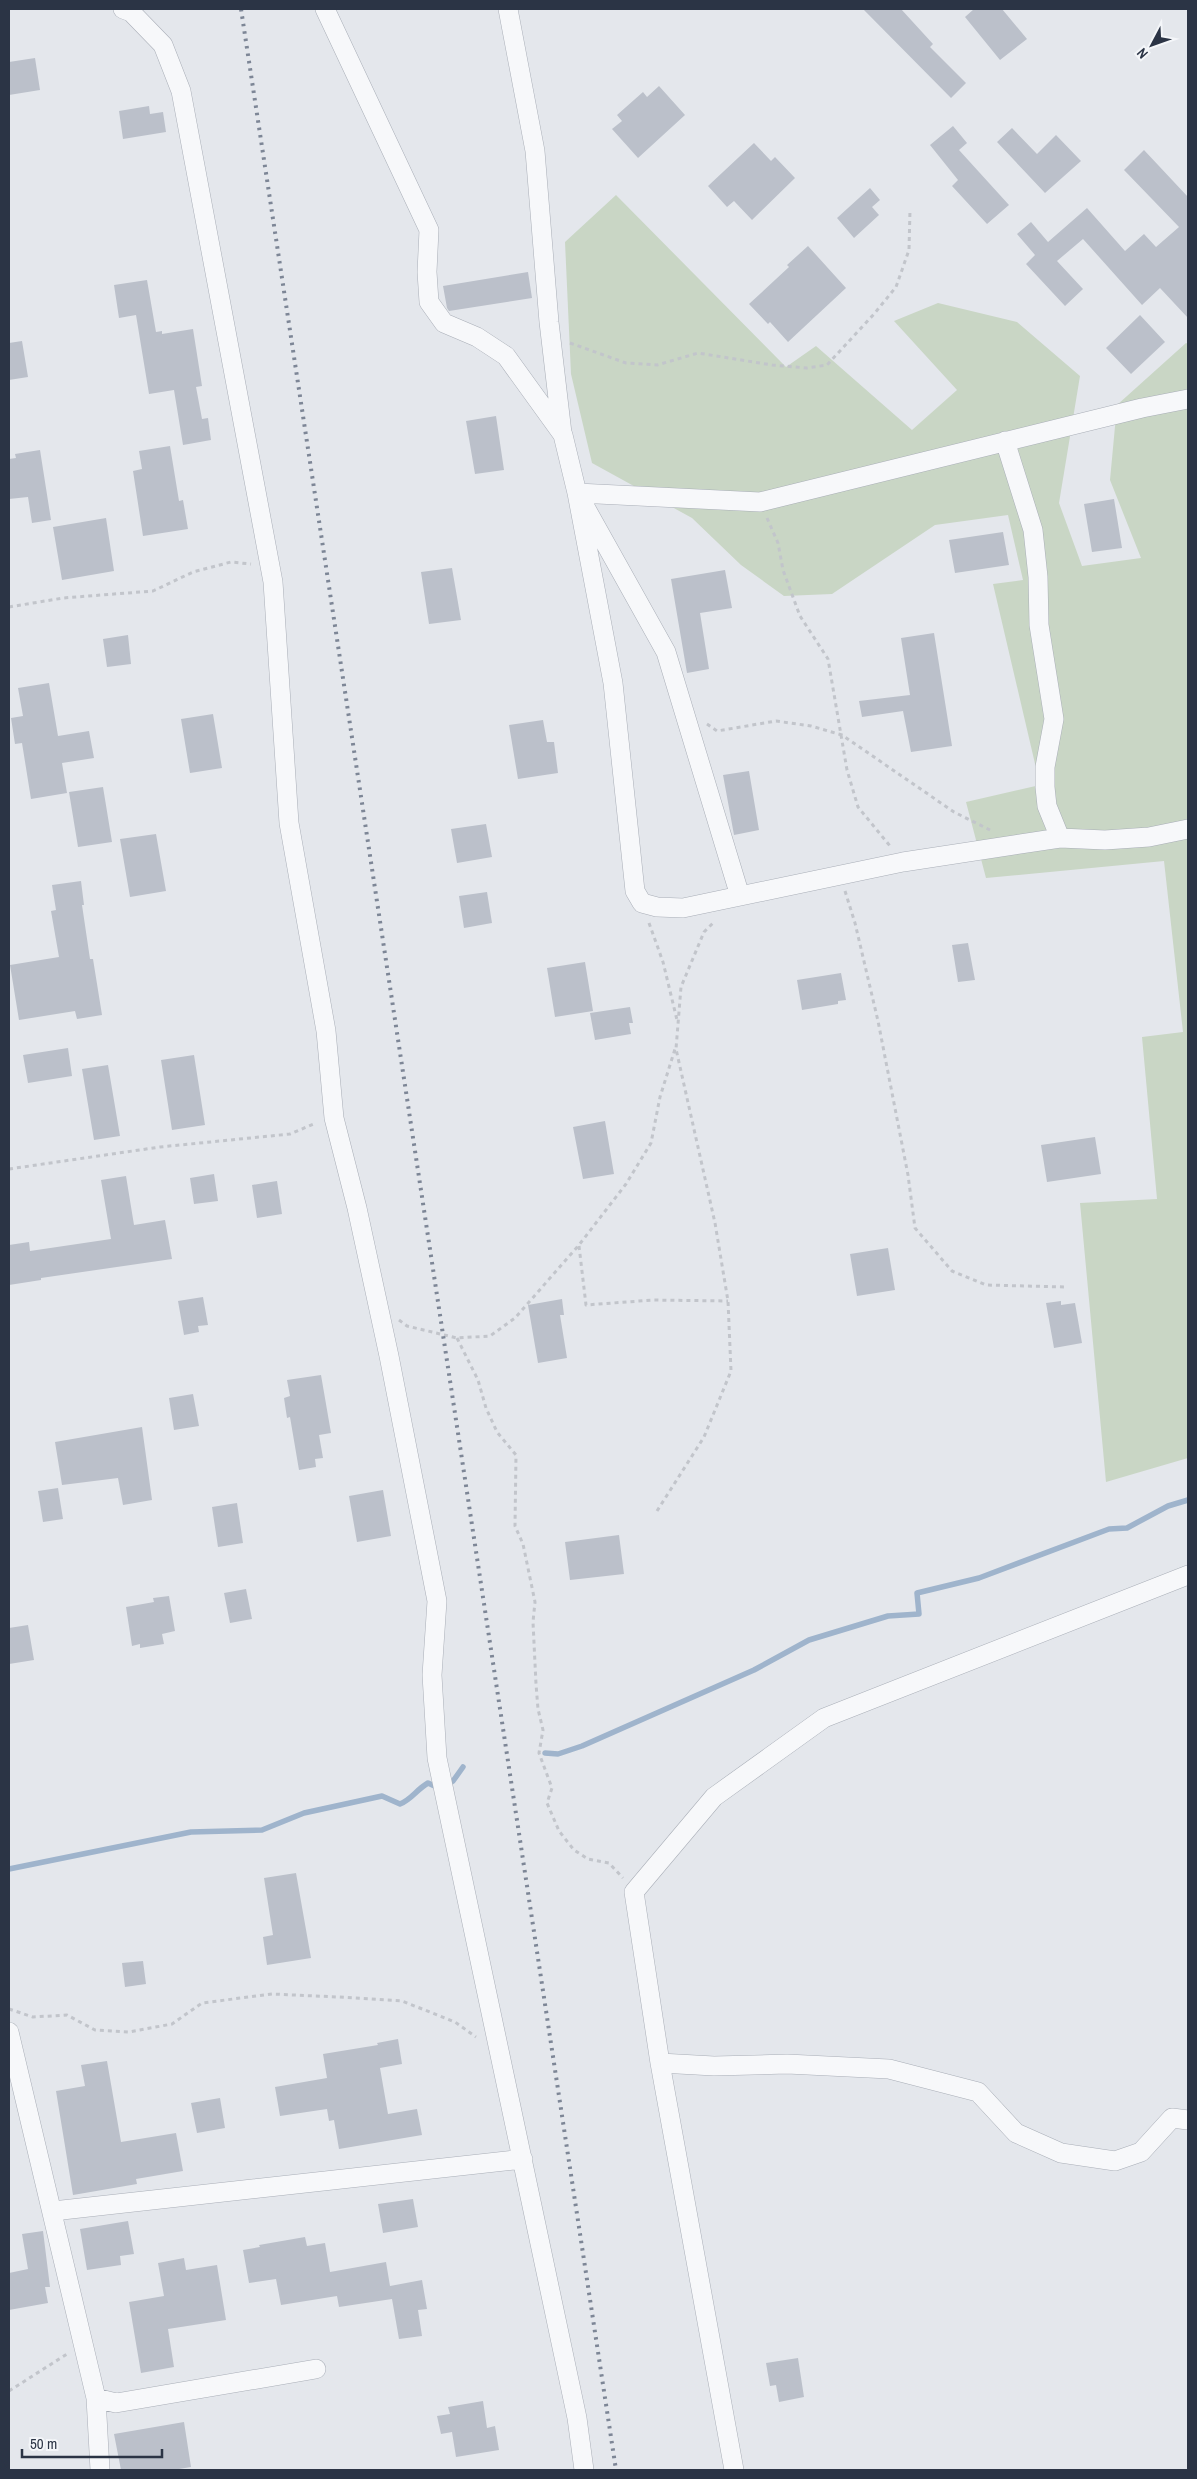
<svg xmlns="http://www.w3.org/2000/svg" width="1197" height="2479" font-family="'Archivo Narrow',sans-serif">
<rect width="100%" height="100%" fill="#e4e7ec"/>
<!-- green -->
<path fill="#c9d6c5" d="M616,195L786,367L816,346L912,430L957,390L894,321L938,303L1017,322L1080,376L1059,503L1082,566L1141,558L1110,480L1117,405L1186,343L1188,344V1458L1106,1482L1080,1203L1157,1199L1142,1037L1183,1032L1164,861L986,878L966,802L1040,785L993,584L1023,580L1008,515L935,525L832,594L784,596L741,565L692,518L592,463L571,374L565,242Z"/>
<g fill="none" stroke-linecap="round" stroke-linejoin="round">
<!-- stream -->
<path stroke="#9fb4cc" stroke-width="5.5" d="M545,1753L558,1754L582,1746L754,1670L809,1640L888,1616L919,1614L917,1593L979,1578L1109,1529L1127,1528L1168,1506L1188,1500
M9,1869L191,1832L262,1830L304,1813L382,1796L400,1804C412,1799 416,1790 428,1783L441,1789L453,1781L463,1767"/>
</g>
<!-- building -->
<path fill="#bbc0ca" d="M863,9H901L933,44L930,47L966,83L951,98Z
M974,9H1002L1027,39L1000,60L965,17Z
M35,58L40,90L9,95V62Z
M659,86L685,115L638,158L612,129L622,121L617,115L643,92L647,97Z
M149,106L150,114L163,112L166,132L123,139L119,111Z
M953,126L967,143L959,150L1009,205L987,224L952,186L958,180L930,145Z
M1012,128L1037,154L1056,135L1081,161L1045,193L997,142Z
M754,143L771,161L775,157L795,178L752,220L734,201L727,207L708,186Z
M1144,150L1188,197V318L1160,288L1142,305L1083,239L1057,261L1083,289L1065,306L1026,264L1035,255L1017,234L1031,222L1048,242L1087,208L1125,251L1144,234L1156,247L1179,227L1124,170Z
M870,188L880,200L872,207L879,215L854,238L837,218Z
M808,246L846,288L788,342L770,322L768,324L749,304L789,267L787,265Z
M528,272L532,298L449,311L447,308L443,286Z
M147,280L156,332L162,331V334L193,329L202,386L196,387L202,419L208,418L211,440L183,445L174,390L149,394L136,315L119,318L114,285Z
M1140,315L1165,342L1131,374L1106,348Z
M22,341L28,377L9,380V343Z
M496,416L504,470L475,474L466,421Z
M170,446L179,501L183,500L188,529L143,536L133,471L142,469L139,451Z
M40,450L51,520L32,523L28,497L9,499V459L16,458L15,454Z
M1114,499L1122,548L1092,552L1084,504Z
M106,518L114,571L62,580L53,527Z
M1003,532L1009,565L955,573L949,540Z
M452,568L461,620L429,624L421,572Z
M725,570L732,608L700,613L709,669L687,673L671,579Z
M934,633L952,746L911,752L903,711L862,717L859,701L910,695L901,638Z
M128,635L131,664L107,667L103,639Z
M49,683L58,736L89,731L94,758L62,763L67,793L31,799L22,743L15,744L11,718L23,716L18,688Z
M213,714L222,768L190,773L181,719Z
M543,720L547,742H554L558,773L518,779L509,725Z
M749,771L759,830L734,835L723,775Z
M103,787L112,842L78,847L69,792Z
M486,824L492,857L457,863L451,829Z
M156,834L166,891L130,897L120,839Z
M81,881L84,905H82L90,959H93L102,1015L77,1019L75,1011L19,1020L10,965L59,957L51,911L56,910L52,885Z
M487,892L492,923L464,928L459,896Z
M968,943L975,980L958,982L952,945Z
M585,962L593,1011L555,1017L547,968Z
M841,973L846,1000L838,1001V1004L802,1010L797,980Z
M630,1007L633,1023H629L631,1034L595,1040L590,1013Z
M68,1048L72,1076L28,1083L23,1055Z
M194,1055L205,1125L172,1130L161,1060Z
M108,1065L120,1136L94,1140L82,1069Z
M605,1121L614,1174L583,1179L573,1127Z
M1095,1137L1101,1174L1047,1182L1041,1145Z
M214,1174L218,1201L194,1204L190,1178Z
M126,1176L134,1225L165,1220L172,1259L41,1278V1280L9,1285V1245L29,1242L30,1251L111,1239L101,1180Z
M277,1181L282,1214L257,1218L252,1185Z
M888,1248L895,1290L857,1296L850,1254Z
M203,1297L208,1325L198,1326L199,1332L184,1335L178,1301Z
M562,1299L564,1315H560L567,1358L538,1363L528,1305Z
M1061,1301V1305L1075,1303L1082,1343L1054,1348L1046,1303Z
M321,1375L331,1433L319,1435L323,1458L315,1459L316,1467L299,1470L290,1417L287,1418L284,1398L290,1396L287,1380Z
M193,1394L199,1426L174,1430L169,1398Z
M142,1427L152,1500L123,1505L118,1478L62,1485L55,1442Z
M58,1488L63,1519L43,1522L38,1491Z
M383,1490L391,1536L357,1542L349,1496Z
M237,1503L243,1543L218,1547L212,1507Z
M619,1535L624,1574L570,1580L565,1542Z
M246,1589L252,1619L230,1623L224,1593Z
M169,1596L175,1631L162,1634L164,1644L140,1648V1644L132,1646L126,1607L154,1602L153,1598Z
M28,1625L34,1660L9,1664V1628Z
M296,1873L311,1958L267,1965L263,1937L273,1935L264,1878Z
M143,1961L146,1984L125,1987L122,1963Z
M398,2039L402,2064L380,2068L388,2114L417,2109L422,2135L339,2149L334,2120L329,2121L327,2109L280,2116L275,2087L327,2078L323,2054L378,2045L377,2043Z
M107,2061L121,2142L176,2133L183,2171L136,2179L137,2184L73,2195L56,2091L85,2086L81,2065Z
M220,2098L225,2128L197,2133L191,2103Z
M413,2199L418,2227L383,2233L378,2204Z
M128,2221L134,2254L120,2256L121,2265L87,2270L80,2229Z
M43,2231L50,2287H45L48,2303L9,2310V2273L28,2269L22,2234Z
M305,2237L307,2246L325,2243L330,2272L386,2262L390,2286L422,2280L427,2309L418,2310L422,2336L399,2339L392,2299L339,2307L337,2296L281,2305L276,2279L249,2283L243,2250L260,2247L259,2245Z
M184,2258L186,2270L217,2265L226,2320L168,2329L174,2367L141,2373L129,2302L164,2296L158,2263Z
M798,2358L804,2397L779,2402L776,2385L770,2386L766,2363Z
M483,2401L487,2428L495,2426L499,2450L456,2457L452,2432L441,2434L437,2416L450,2414L448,2407Z
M184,2422L191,2467L173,2470H121L114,2434Z"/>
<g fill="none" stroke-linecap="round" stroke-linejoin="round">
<!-- street casing -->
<g stroke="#a9aeb7" stroke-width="20">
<path id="street" d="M123,9L131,12L163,45L181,91L273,582L289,823L326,1031L334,1118L357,1208L389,1356L437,1601L432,1675L437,1758L577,2418L584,2470
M325,9L429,230L427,272L429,302L444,323L477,337L506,356L563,435L577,493L613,683L635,891L642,903L657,907L683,908L903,862L1060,838L1105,840L1149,837L1188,829
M508,9L535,151L549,322L562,433
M1005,441L1033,530L1038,577L1039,625L1054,719L1045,767V787L1047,806L1060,838
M577,493L760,502L1142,408L1188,399
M585,507L666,652L740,896
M9,2032L96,2398L100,2470
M660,2063L714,2066L787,2064L889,2069L978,2092L1016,2133L1061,2153L1115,2161L1141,2152L1172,2118L1188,2120
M53,2211L523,2159
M96,2398L116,2403L316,2369
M734,2470L660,2063L634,1892L714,1797L824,1718L1188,1575"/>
</g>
<!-- path -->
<path stroke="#c2c5cb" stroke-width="3" stroke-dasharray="4 4" stroke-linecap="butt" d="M570,343L626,363L657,365L698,353L772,365L807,368L827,365L874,314L896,287L909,250L910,210
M767,518L778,543L783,570L800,616L828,659L847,770L858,807L890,846
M9,607L63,598L153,591L193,572L231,562L251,564
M707,724L717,731L776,721L811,726L842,735L954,812L990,830
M845,891L855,923L878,1021L908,1175L915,1228L952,1271L986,1285L1066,1287
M649,923L663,962L677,1020
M9,1169L160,1147L290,1134L316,1123
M579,1246L586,1305L653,1300L728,1301
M399,1320L407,1326L457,1338L490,1336L515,1318L579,1245L626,1184L651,1143L660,1097L675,1049
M457,1338L478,1380L486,1408L497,1432L516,1455L515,1526L523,1544L535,1602L533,1622L536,1684L538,1709L543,1730L539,1753L552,1788L547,1803L559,1831L574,1850L588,1859L609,1863L623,1878
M657,1511L704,1437L731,1371L728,1301L715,1223L676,1049L681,987L704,932L715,921
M9,2009L33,2017L67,2015L95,2030L129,2032L172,2024L202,2003L272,1994L338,1997L402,2001L455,2022L476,2037
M9,2391L67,2354"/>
<!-- street -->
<use href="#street" stroke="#f7f8fa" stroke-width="19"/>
<!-- rail -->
<path stroke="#7d8696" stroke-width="4" stroke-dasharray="2.5 5" stroke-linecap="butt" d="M241,9L616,2470"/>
</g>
<!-- border -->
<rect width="1197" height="2479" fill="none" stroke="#2b3445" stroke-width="20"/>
<!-- north arrow -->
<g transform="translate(1152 45) rotate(229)" stroke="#f4f6f9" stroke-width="4" paint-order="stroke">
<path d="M0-4L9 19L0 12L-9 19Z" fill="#2b3445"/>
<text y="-8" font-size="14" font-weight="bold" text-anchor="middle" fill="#2b3445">N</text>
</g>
<!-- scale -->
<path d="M22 2449v8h140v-8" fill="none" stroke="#2b3445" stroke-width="2.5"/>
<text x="30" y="2449" font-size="15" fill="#2b3445" stroke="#f4f6f9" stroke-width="4" paint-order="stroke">50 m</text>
</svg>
